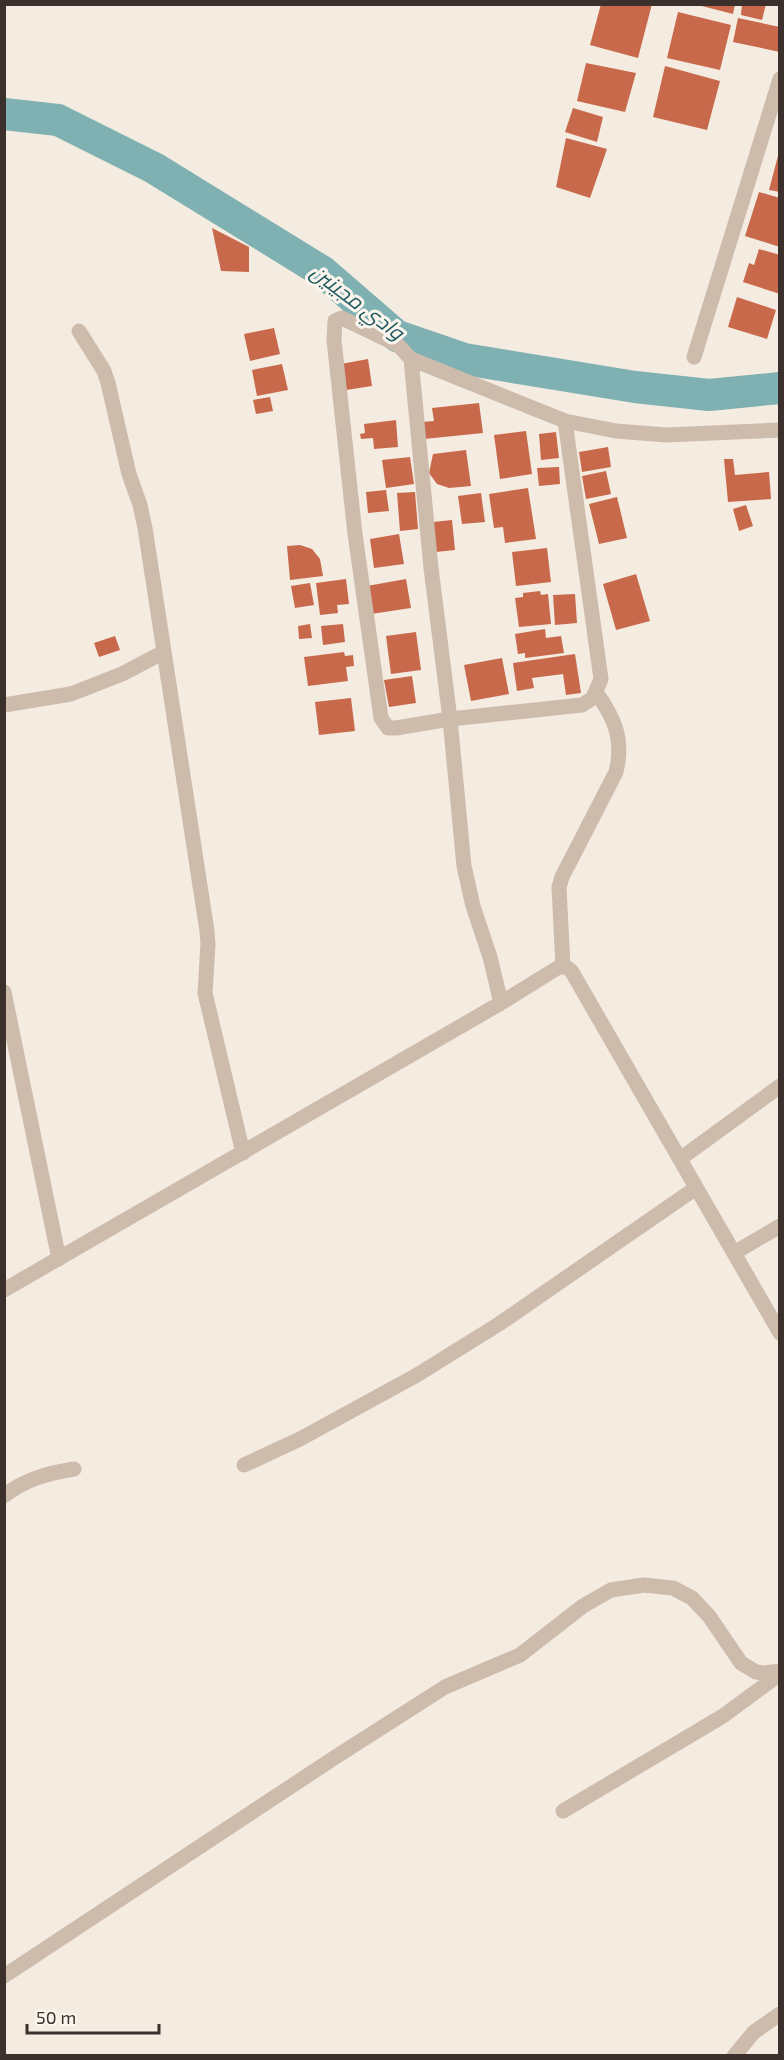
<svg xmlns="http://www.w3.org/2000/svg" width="784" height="2060" font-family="'Exo 2',Cairo,sans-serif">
<rect width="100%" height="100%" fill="#f4ebe1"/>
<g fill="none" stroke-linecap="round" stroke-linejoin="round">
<!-- river -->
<path stroke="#7fb0b2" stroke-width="32" d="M4,114L58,120L154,168L323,272L397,336L464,359L635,387L709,395L780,388"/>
</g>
<!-- building -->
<path fill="#c8694b" d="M601,4H652L638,58L590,45Z
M694,4H735L733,14Z
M742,4H766L762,20L741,15Z
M678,12L731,25L720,70L667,58Z
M738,18L780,27V52L733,42Z
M586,63L636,73L625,112L577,101Z
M665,66L720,81L707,130L653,117Z
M573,108L603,117L597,142L565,132Z
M566,138L607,149L590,198L556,187Z
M779,152H780V192L769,190Z
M759,192L780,198V247L745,236Z
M212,228L249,247V272L221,271Z
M759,249L780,255V294L743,282L749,263L754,265Z
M737,297L776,310L767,339L728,327Z
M274,328L280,354L250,361L244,334Z
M368,359L372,386L346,390L341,364Z
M282,364L288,390L257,396L252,370Z
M270,397L273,411L256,414L253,400Z
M479,403L483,433L424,439L422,422L434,421L432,408Z
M396,420L398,447L374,449L373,438L361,439L360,434L365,433L364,424Z
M526,431L532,474L500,479L494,435Z
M556,432L559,458L541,460L539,434Z
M608,447L611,467L582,472L579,452Z
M466,450L471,486L449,488L437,484L429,473L433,454Z
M410,457L414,484L386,488L382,460Z
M724,459H733L735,475L769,472L771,499L728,502Z
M559,467L560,484L539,486L537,468Z
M606,471L611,494L586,499L582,476Z
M528,488L536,539L505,543L503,527L494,528L489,494Z
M386,490L389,511L368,513L366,492Z
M415,492L418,529L400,531L397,493Z
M481,493L485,522L462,524L458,496Z
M617,497L627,538L599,544L589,504Z
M746,505L753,526L739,531L733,509Z
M452,520L455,550L436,552L433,522Z
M399,534L404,564L374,568L370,539Z
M300,545L312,549L320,559L323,576L290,580L287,546Z
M547,548L551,582L516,586L512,552Z
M636,574L650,621L616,630L603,584Z
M346,579L349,604L337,605L338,613L320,615L316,583Z
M406,579L411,608L371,614L367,586Z
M310,583L314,605L295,608L291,586Z
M540,591L541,595L548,594L551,624L519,627L515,598L523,597V593Z
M575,594L577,623L555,625L553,595Z
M310,624L312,638L299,639L298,626Z
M343,624L345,642L323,645L321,626Z
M545,629L546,638L561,636L564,653L525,658V653L518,654L515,634Z
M416,632L421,670L391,674L386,636Z
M115,636L120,650L99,657L94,643Z
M344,652L345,656L353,655L354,666L346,667L348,681L308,686L304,657Z
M575,654L581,693L566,695L563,674L532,678L534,688L517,691L513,663Z
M502,658L509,694L471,701L464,665Z
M412,676L416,703L389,707L384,680Z
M351,698L355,731L319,735L315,702Z"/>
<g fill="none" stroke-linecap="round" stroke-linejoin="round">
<!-- minor -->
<path stroke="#cdbbac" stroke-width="15" d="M79,331L104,371L108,383L129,474L140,505L145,528L207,931L208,944L205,993L243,1153
M694,357L780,79
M411,359L398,345L342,318L335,321L334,340L355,534L381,718L388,728H396L450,719L582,705L593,698L601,679L565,421
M4,705L71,694L122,674L164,652
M563,967L559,887L562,877L616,772C624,739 615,719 596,692
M4,992L59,1259
M501,1003L490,957L473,906L464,866L450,719L431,568L411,359L565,421L616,431L666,435L780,430
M680,1159L780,1086
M734,1253L780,1226
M4,1290L501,1003L559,967C565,966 568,967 572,972L780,1333
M244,1465L300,1439L417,1375L499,1324L696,1188
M4,1496C25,1479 49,1473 74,1469
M563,1811L723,1716L780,1674
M4,1976L334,1758L445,1687L520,1655L583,1606L611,1590L644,1585L673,1588L692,1598L709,1616L741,1663L756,1672L764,1673L780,1671
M734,2056L754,2032L780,2014"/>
</g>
<g text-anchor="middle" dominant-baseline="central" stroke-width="6" stroke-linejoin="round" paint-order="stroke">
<!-- water labels -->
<g font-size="21" font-style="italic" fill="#1f5a5e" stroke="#fbf5ee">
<text transform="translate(358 301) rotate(37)">وادي مجينين</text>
</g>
</g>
<!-- border -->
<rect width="784" height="2060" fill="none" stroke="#3b302b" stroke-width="12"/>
<!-- scale -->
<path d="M27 2024v9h132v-9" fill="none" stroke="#3b302b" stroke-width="3"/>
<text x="36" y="2024" font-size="18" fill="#3b302b" stroke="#fbf5ee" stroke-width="4.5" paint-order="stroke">50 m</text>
</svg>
